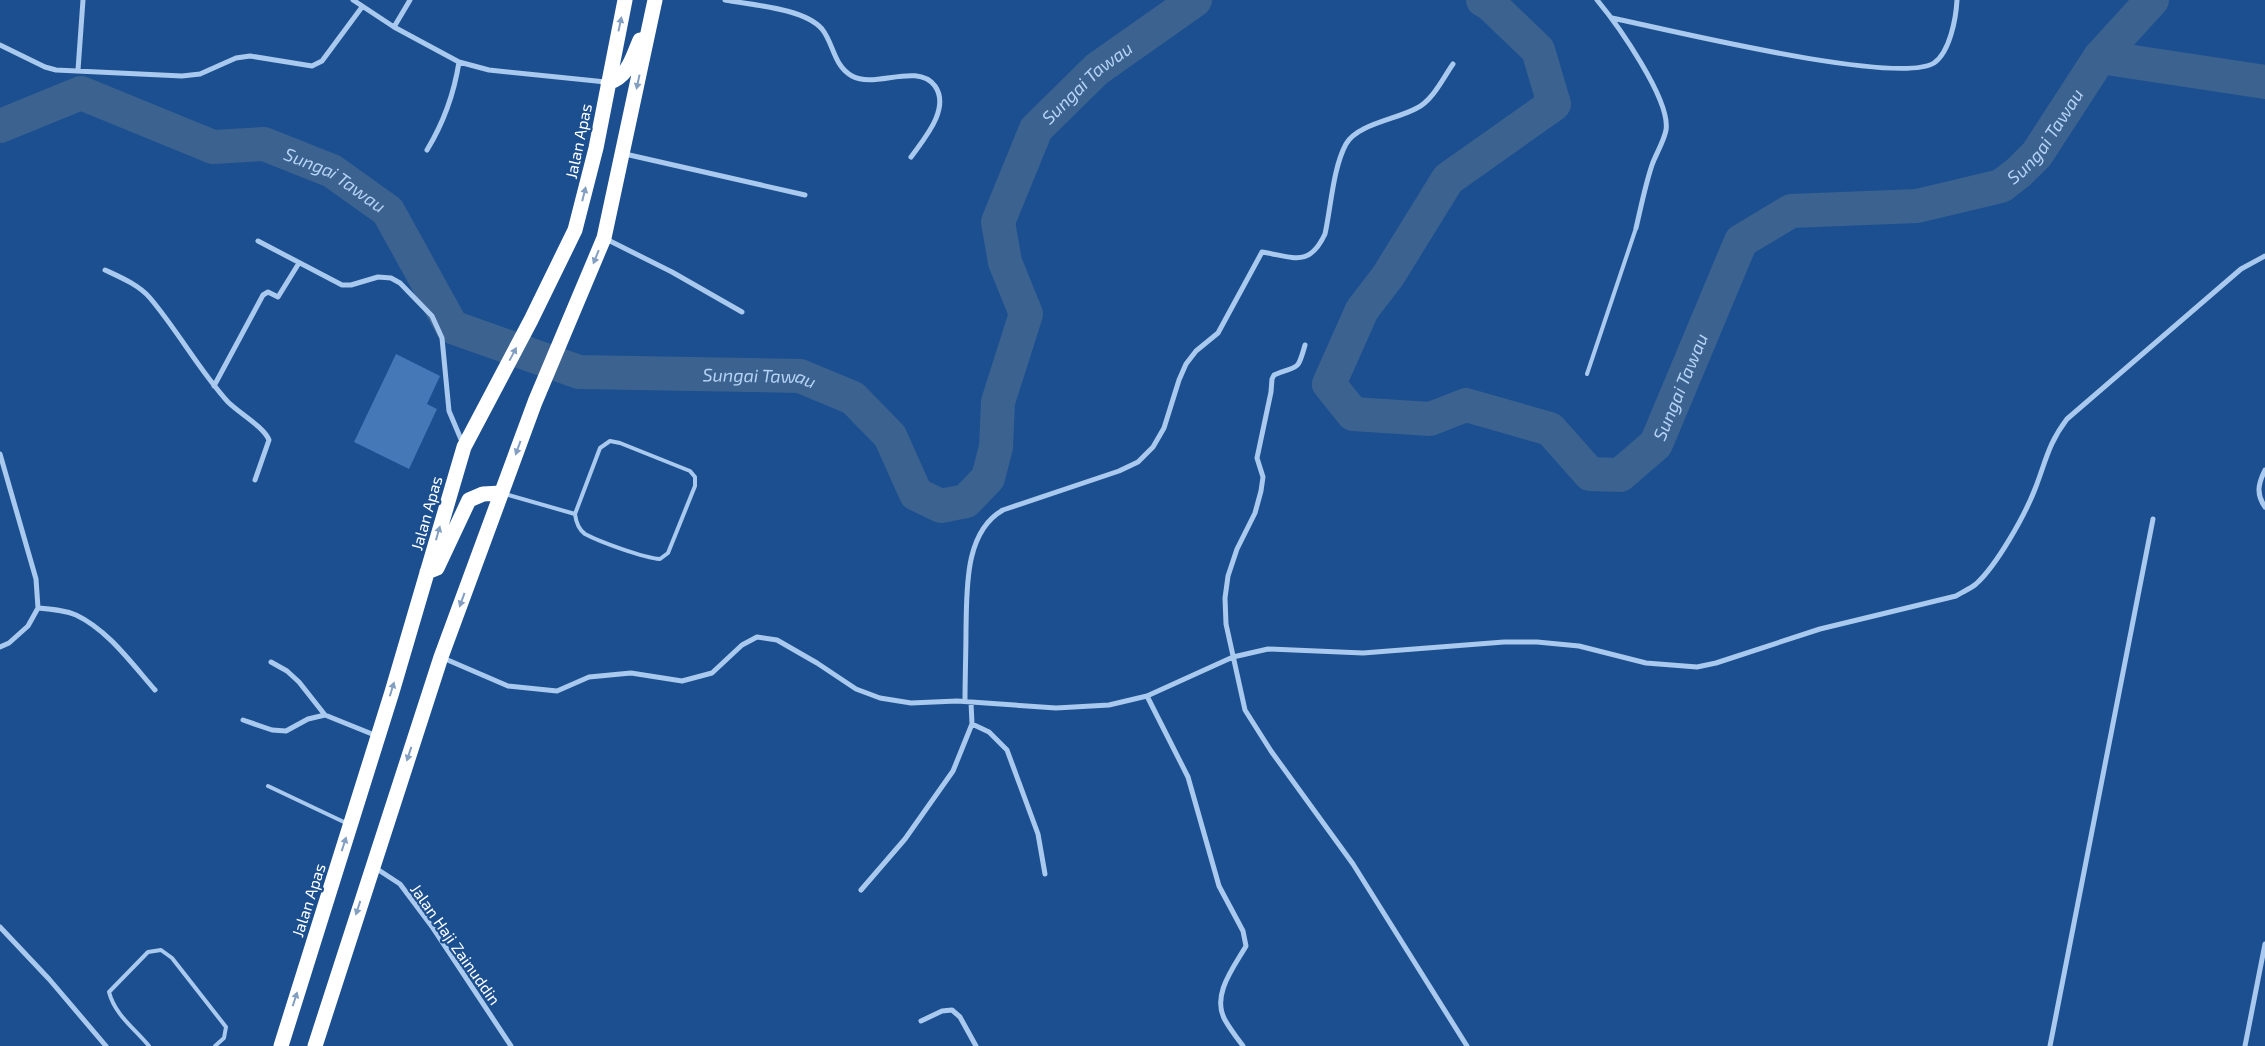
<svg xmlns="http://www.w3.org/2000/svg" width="2265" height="1046" font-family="'Exo 2',sans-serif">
<rect width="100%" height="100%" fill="#1b4f8f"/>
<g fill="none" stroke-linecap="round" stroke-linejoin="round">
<!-- river -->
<g stroke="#3c6290" stroke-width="34">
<path id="s1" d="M1483,0L1490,4L1538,50L1554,104L1448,179L1388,276L1362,310L1329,384L1353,414L1430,419L1466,405L1550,429L1590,474L1620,475L1656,444L1741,241L1791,211L1917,206L2001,186L2018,173L2037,154L2100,57L2152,0"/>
<path d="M2100,57L2265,82"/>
<path id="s2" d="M0,126L81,93L213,147L264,144L332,171L388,211L452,327L579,372L800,376L853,398L890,436L916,494L941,506L966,501L988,478L996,447L998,402L1026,314L1005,262L998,222L1036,129L1097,69L1195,0"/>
</g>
</g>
<!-- building -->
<path fill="#4478b7" d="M396,354L440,376L427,404L437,409L409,469L354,442Z"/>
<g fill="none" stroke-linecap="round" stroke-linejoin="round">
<!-- lane -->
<path stroke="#a9c9ee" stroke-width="4" d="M1587,374L1636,228
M610,441L620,443L690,471L695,477V486L668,553L660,559C644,558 600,542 585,534C578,529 576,522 575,514L600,448Z
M505,494L575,514
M268,786L346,823
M149,1046C134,1028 115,1015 109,992L148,952L161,950L172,958L226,1027L224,1038L215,1046"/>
<!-- street -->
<path stroke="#a9c9ee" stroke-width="5" d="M353,0L394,27L459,62L489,70L606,82
M725,0C751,5 804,8 822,29C834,44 833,65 852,76C875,89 917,62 935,86C951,109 923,140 911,157
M1597,0C1617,24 1671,100 1666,130C1664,141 1656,154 1652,165C1645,186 1641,207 1636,228
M1612,18C1665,29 1897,86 1934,63C1950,52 1956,18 1957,0
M394,27L410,0
M0,45L45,67L56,70L182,76L200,74L236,58L250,56L312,66L322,61L362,7
M78,70L83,0
M427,150C444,122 454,94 459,62
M625,154L805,195
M606,239L672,272L742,312
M258,241L342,285H351L378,277L391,278L400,283L432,316L442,338L449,411L463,444
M105,270C120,277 139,285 150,298C178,331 199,370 228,402C239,413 264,427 269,440L255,480
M1305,345C1297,374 1298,364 1274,375L1272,379L1271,392L1257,458L1263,477L1261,491L1255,513L1237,549L1228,576L1225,598L1226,624L1245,710L1271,751L1353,864L1467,1046
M214,386L263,295L268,292L278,297L299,263
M0,454L36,579L38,608L28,626L9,643L0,647
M2265,470C2258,484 2256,494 2265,507
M38,608C51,609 64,610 76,615C108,630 132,664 155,690
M443,658L508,686L557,691L589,677L631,673L682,681L712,673L742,645L757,637L777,640L817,663L856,689L880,698L911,703L957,701L1056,708L1109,705L1147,696L1233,657L1268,649L1363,653L1504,642H1537L1579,646L1646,663L1697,667L1716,663L1820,629L1956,596C1962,592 1970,589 1976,584C1997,565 2025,515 2035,489C2046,461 2048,444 2067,419L2241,269L2265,256
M271,662L287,671L299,682L325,715L377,736
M1147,696L1188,777L1219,886L1243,931L1246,946C1234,967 1211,995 1225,1020C1230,1029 1237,1038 1243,1046
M965,701C965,677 966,653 966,629C967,590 964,532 1003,510L1119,471L1138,462L1153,447L1164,428L1179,380L1186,364L1196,351L1218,333L1262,252C1294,257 1309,268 1325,234C1331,207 1333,168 1346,144C1357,124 1398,119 1417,108C1433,100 1443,78 1453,64
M243,720L272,730L286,731L308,719L325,715
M972,724L989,732L1007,750L1038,834L1045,874
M374,867L400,884L433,928L511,1046
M861,890L905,839L953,771L972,724L971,702
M0,927L49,979L106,1046
M921,1021L942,1011L952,1010L960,1017L976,1046
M2050,1046L2153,519
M2245,1046L2265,944"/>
<!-- highway -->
<path stroke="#fff" stroke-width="15" d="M608,83C629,76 632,58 640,40
M427,572L437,568L469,500L483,494L501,493
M281,1046L392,692L464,447L531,320L575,230L596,148L625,0
M315,1046L441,657L535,402L604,238L655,0"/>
</g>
<!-- one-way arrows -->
<defs><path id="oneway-solid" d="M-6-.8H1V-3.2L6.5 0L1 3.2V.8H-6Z" transform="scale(1.25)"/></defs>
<g fill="#829ec1">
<use href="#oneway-solid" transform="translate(620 24) rotate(-78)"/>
<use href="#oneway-solid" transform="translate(638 82) rotate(102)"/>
<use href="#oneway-solid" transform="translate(584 194) rotate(-76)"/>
<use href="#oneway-solid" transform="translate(596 257) rotate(112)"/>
<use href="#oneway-solid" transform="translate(513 354) rotate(-62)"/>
<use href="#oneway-solid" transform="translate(518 448) rotate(110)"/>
<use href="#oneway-solid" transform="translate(438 533) rotate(-74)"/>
<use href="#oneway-solid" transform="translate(462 600) rotate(110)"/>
<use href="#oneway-solid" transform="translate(392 689) rotate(-73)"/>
<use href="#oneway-solid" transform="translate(409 754) rotate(108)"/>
<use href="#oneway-solid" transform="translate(344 844) rotate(-72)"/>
<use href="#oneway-solid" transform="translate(358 908) rotate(108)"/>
<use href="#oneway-solid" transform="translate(295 999) rotate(-72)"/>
</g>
<g text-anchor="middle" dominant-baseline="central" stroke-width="4.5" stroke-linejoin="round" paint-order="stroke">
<!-- street labels -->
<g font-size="16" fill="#fff" stroke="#1b4f8f">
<text transform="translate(578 141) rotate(-78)">Jalan Apas</text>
<text transform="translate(426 513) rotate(-74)">Jalan Apas</text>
<text transform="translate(308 900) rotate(-72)">Jalan Apas</text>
<text transform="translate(456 944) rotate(55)">Jalan Haji Zainuddin</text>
</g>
<!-- water labels -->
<g font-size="18" font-style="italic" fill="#b5d3f5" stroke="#1b4f8f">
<text stroke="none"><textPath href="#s2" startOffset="1606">Sungai Tawau</textPath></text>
<text stroke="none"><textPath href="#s1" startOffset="1436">Sungai Tawau</textPath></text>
<text stroke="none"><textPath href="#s2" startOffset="361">Sungai Tawau</textPath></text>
<text stroke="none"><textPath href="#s2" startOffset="871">Sungai Tawau</textPath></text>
<text stroke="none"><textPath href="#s1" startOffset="940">Sungai Tawau</textPath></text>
</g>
</g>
</svg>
